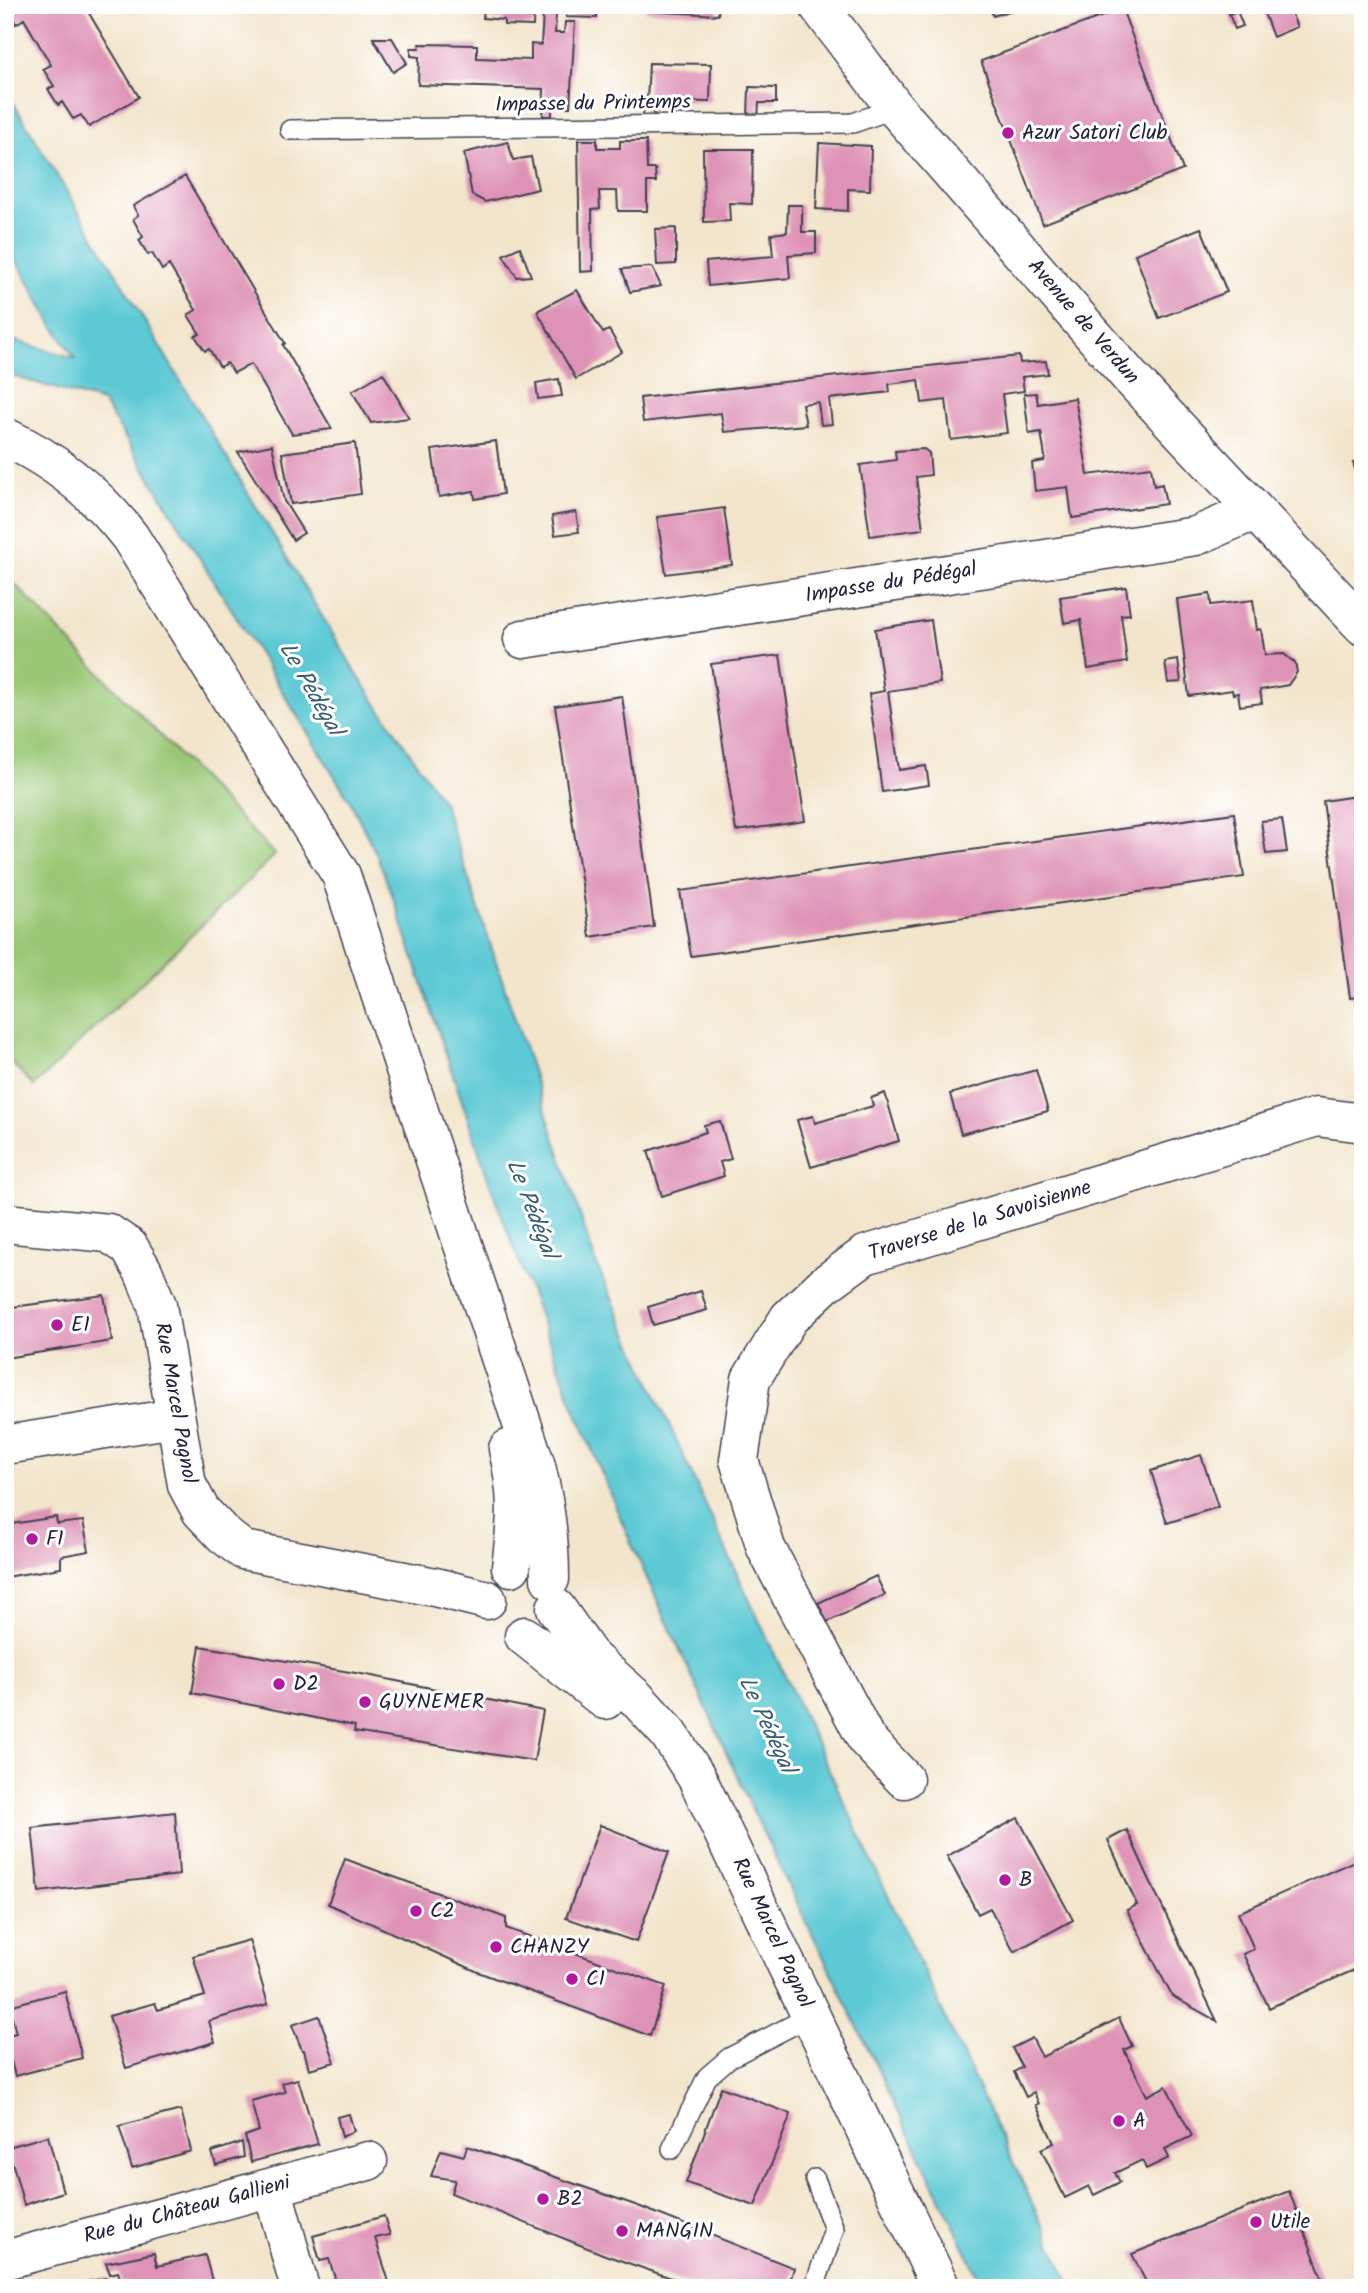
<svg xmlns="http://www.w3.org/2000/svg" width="1368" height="2293" font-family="Kalam,sans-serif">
<rect width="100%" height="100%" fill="#fff"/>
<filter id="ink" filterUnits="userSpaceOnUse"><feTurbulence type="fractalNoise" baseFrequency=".0143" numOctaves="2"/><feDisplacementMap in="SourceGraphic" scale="14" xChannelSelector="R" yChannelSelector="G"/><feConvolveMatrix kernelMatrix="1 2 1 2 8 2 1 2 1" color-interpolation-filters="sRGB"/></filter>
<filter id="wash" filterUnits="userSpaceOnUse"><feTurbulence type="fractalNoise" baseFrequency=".00686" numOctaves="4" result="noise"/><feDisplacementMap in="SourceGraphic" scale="28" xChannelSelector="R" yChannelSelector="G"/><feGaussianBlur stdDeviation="1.57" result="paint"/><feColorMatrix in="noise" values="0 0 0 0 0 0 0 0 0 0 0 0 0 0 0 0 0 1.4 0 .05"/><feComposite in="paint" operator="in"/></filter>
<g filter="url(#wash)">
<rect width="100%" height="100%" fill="#f3e5cc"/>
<!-- green -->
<path fill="#9ac775" stroke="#5e7458" stroke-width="2" d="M5,574L275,855L34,1086L5,1056Z"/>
<!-- water -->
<path fill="#5cc9d4" stroke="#3f7688" stroke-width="2" d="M5,89L358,676L443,802L597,1266L731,1561L1072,2288H984L760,1826L627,1534L573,1404L491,1187L393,897L376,853L350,801L103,402L5,374V338L75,358L52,324L5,240Z"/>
<g id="blocks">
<!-- building -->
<path fill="#de93b6" d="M5,5H84L139,97L89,127L81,115L73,119L62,102L58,105L48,89L54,86L43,69L51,65L24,19L16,24Z
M484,5H534L533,26L504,25V20L483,18Z
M566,5H625L624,10H597V18L566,17Z
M646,5H719L718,15L646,11Z
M989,5H1026V6L993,16Z
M1261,5H1288L1297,27L1273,37Z
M1122,9L1183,170L1043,224L981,61Z
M1237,11L1243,26L1235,29L1229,14Z
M543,14H556L555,33H564L565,22H575L570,107H552V116H543L544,89L418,85L419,57L411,56V48H419L420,44L477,45V58L531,60V44L541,45Z
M373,38H392L407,63L393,72Z
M649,63L711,64L710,102L654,101V117L643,116L644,102H647Z
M749,87L776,88V103H759L758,118L748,117Z
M578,140H597V148H620V141H646L647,169H655L656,182H647V211H618L617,191H599L600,209L592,210L593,271L580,272Z
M508,142L513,160L531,157L538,189L485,202L472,195L464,153Z
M819,143L871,146L870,190L848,189V211L816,209Z
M703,149H753L752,204L729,203L730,221L704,222Z
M185,176L285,343L283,345L332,429L292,434L251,364L234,373L227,363L220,367L209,349L205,351L195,336L200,334L188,315L196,310L169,265L162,270L152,253L148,255L139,240L143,237L133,219L138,215L133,206Z
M788,205H802V232H816V253L788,255L790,278L708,286L706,262L773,256L771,234L787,232Z
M676,228V264L657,265L655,229Z
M1201,228L1227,292L1159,318L1135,254Z
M520,247L531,276L517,277L503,255Z
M652,267L661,286L630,292L622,269Z
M577,290L603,333L609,330L622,352L576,379L537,311Z
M1019,356L1020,363L1046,361L1048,374L1022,377L1024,391L1002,394L1007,433L951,440L946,400L922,403L919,380L889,384L890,392L829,399L832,424L821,425L818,402L802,404L806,425L724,432L721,413L643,422L640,398Z
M383,373L409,418L371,423L352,391Z
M559,379L562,396L538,399L536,383Z
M1036,393L1038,404L1075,398L1088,475L1151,467L1154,486L1162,484L1166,504L1072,518L1068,487L1035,491L1032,463L1044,461L1045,457L1041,432L1029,434L1024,394Z
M496,441L503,494L475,499L474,491L439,497L432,450Z
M355,443L361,494L291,504L282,453Z
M272,445L284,501L304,533L293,540L238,452Z
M924,449L929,453L931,475L916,477L923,529L870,536L860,465L896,460L895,451Z
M1363,460V488H1362L1353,463Z
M724,508L732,565L666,574L657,517Z
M576,512L579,532L555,535L552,516Z
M1126,587L1130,614L1121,615L1127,662L1088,669L1081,620L1064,623L1060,597Z
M1210,594L1211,605L1253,600L1257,630L1261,629L1265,655L1284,654L1295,663L1297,672L1288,685L1260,690L1262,703L1240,706L1238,693L1233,694L1232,690L1189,696L1177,599Z
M931,620L940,683L888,691L899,770L926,766L929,785L882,792L869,694L884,691L875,629Z
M780,655L805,821L736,831L711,664Z
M1178,660L1181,682L1168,683L1165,662Z
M622,696L654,927L590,937L555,706Z
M1363,795V996L1350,998L1323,801Z
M1234,813L1244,877L691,956L680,891Z
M1282,819L1287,852L1266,854L1261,821Z
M1036,1070L1048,1111L961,1134L950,1094Z
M885,1093L899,1141L811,1167L797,1120L813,1116L815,1123L873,1106L871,1098Z
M720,1121L731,1159L720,1162L724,1176L662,1196L648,1151L706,1132L704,1125Z
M701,1291L707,1310L653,1325L648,1307Z
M104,1295L112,1341L5,1358V1308Z
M1201,1455L1218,1507L1167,1523L1151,1471Z
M56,1517L57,1524L83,1521L89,1551L61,1556V1568L5,1577V1525Z
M876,1576L885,1595L827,1622L818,1603Z
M200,1646L367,1675L543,1711L534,1761L354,1732L355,1726L192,1693Z
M175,1812L179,1875L39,1892L32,1828Z
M1018,1818L1073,1920L1014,1952L990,1908L978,1914L947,1856Z
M600,1825L669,1852L636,1942L566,1918Z
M1127,1830L1157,1896L1217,2021L1172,1996L1127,1910L1137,1905L1108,1840Z
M1363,1857V1966L1269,2008L1243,1954L1254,1949L1238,1913Z
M345,1859L506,1918V1928L666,1986L650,2036L478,1972L328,1904Z
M249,1940L268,2004L209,2021L215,2042L126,2068L109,2016L155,2003L158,2010L205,1996L193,1956Z
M65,1991L82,2058L15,2076L5,2040V2036L16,2033L9,2006Z
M319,2016L335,2062L309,2069L304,2050H302L292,2025Z
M1119,2018L1132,2046L1124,2050L1147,2096L1166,2086L1192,2136L1165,2149L1169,2158L1146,2169L1142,2160L1115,2173L1120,2182L1094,2195L1089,2186L1065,2198L1041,2149L1054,2143L1036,2105L1039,2104L1034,2093L1026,2097L1014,2072L1022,2067L1012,2048L1032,2038L1042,2057Z
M298,2079L318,2144L251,2162L245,2136L259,2131L251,2101L285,2092L282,2083Z
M721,2087L791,2114L755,2206L686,2183Z
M181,2110L191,2151L132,2168L119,2126Z
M349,2114L354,2131L342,2137L337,2117Z
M48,2136L63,2192L24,2205L8,2147Z
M242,2142L244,2157L216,2165L212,2152Z
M467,2146L638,2206L794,2268L788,2288H700L605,2255L451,2193L455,2180L431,2176L441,2150L464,2156Z
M1289,2191L1326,2288H1149L1132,2254Z
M384,2216L390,2235L375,2238L391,2288H338L329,2259L320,2261L313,2236Z
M154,2253L157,2266L205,2255L214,2288H132L130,2282L122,2283L118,2272L110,2274L106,2263Z
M107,2278L110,2288H81L80,2283Z"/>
</g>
</g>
<g filter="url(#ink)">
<use href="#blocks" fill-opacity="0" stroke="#413f51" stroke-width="2"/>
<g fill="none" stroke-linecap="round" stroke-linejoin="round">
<!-- service casing -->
<g stroke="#413f51" stroke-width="22">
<path id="service" d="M290,130L853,123L895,108
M672,2149L707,2077L729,2058L793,2025
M814,2288L834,2229L815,2179"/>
</g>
<!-- minor casing -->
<g stroke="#413f51" stroke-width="41">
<path id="minor" d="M818,5L895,108L1130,377L1363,626
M5,437C55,460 97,494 130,537L341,875L536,1466C545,1503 550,1540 550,1579
M523,639L1196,536L1254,511
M5,1223L108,1233L129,1247L143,1271L157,1305L187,1485L201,1511L224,1535L243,1550L435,1587L487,1600
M5,1445L175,1418
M508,1449C519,1495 517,1520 511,1567
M556,1608L591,1658L636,1698L669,1734L697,1778L941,2288
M524,1636L605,1700
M904,1779L866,1739L766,1548L739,1460L751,1379L789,1318L824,1285L865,1255L1317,1117L1363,1123
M272,2187L300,2288
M5,2260L368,2161"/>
</g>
<!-- service -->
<use href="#service" stroke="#fff" stroke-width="19"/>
<!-- minor -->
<use href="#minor" stroke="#fff" stroke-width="38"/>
</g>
</g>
<!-- markers -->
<g fill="#b5179e" stroke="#fff" stroke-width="2.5">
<circle cx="1008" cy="133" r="7"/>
<circle cx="57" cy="1325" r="7"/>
<circle cx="32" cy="1539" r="7"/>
<circle cx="279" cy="1684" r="7"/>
<circle cx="365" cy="1702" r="7"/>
<circle cx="1005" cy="1880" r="7"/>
<circle cx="416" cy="1911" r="7"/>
<circle cx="496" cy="1947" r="7"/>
<circle cx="572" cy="1979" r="7"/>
<circle cx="1119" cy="2121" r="7"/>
<circle cx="543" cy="2199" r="7"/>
<circle cx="1256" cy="2222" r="7"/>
<circle cx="622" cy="2231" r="7"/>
</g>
<g text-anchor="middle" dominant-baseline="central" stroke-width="6" stroke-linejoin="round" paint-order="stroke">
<!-- street labels -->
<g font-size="21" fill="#22223b" stroke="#fff">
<text transform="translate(593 104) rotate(-1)">Impasse du Printemps</text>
<text transform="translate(1083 322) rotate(49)">Avenue de Verdun</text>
<text transform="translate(891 583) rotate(-9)">Impasse du Pédégal</text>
<text transform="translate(980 1221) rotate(-17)">Traverse de la Savoisienne</text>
<text transform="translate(175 1403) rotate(80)">Rue Marcel Pagnol</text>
<text transform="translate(772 1933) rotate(65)">Rue Marcel Pagnol</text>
<text transform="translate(187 2210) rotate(-15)">Rue du Château Gallieni</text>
</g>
<!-- poi labels -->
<g font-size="21" fill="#22223b" stroke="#fff" text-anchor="start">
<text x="1022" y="133">Azur Satori Club</text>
<text x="71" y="1325">E1</text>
<text x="46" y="1539">F1</text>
<text x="293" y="1684">D2</text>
<text x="379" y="1702">GUYNEMER</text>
<text x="1019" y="1880">B</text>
<text x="430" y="1911">C2</text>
<text x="510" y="1947">CHANZY</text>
<text x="586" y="1979">C1</text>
<text x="1133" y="2121">A</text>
<text x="557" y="2199">B2</text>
<text x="1270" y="2222">Utile</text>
<text x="636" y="2231">MANGIN</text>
</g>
<!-- water labels -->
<g font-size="23" font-style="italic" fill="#365c71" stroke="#fff">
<text transform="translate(310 689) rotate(60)">Le Pédégal</text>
<text transform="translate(531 1209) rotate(69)">Le Pédégal</text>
<text transform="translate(766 1725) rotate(65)">Le Pédégal</text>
</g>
</g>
<!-- margin -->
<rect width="1368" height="2293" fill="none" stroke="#fff" stroke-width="28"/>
</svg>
